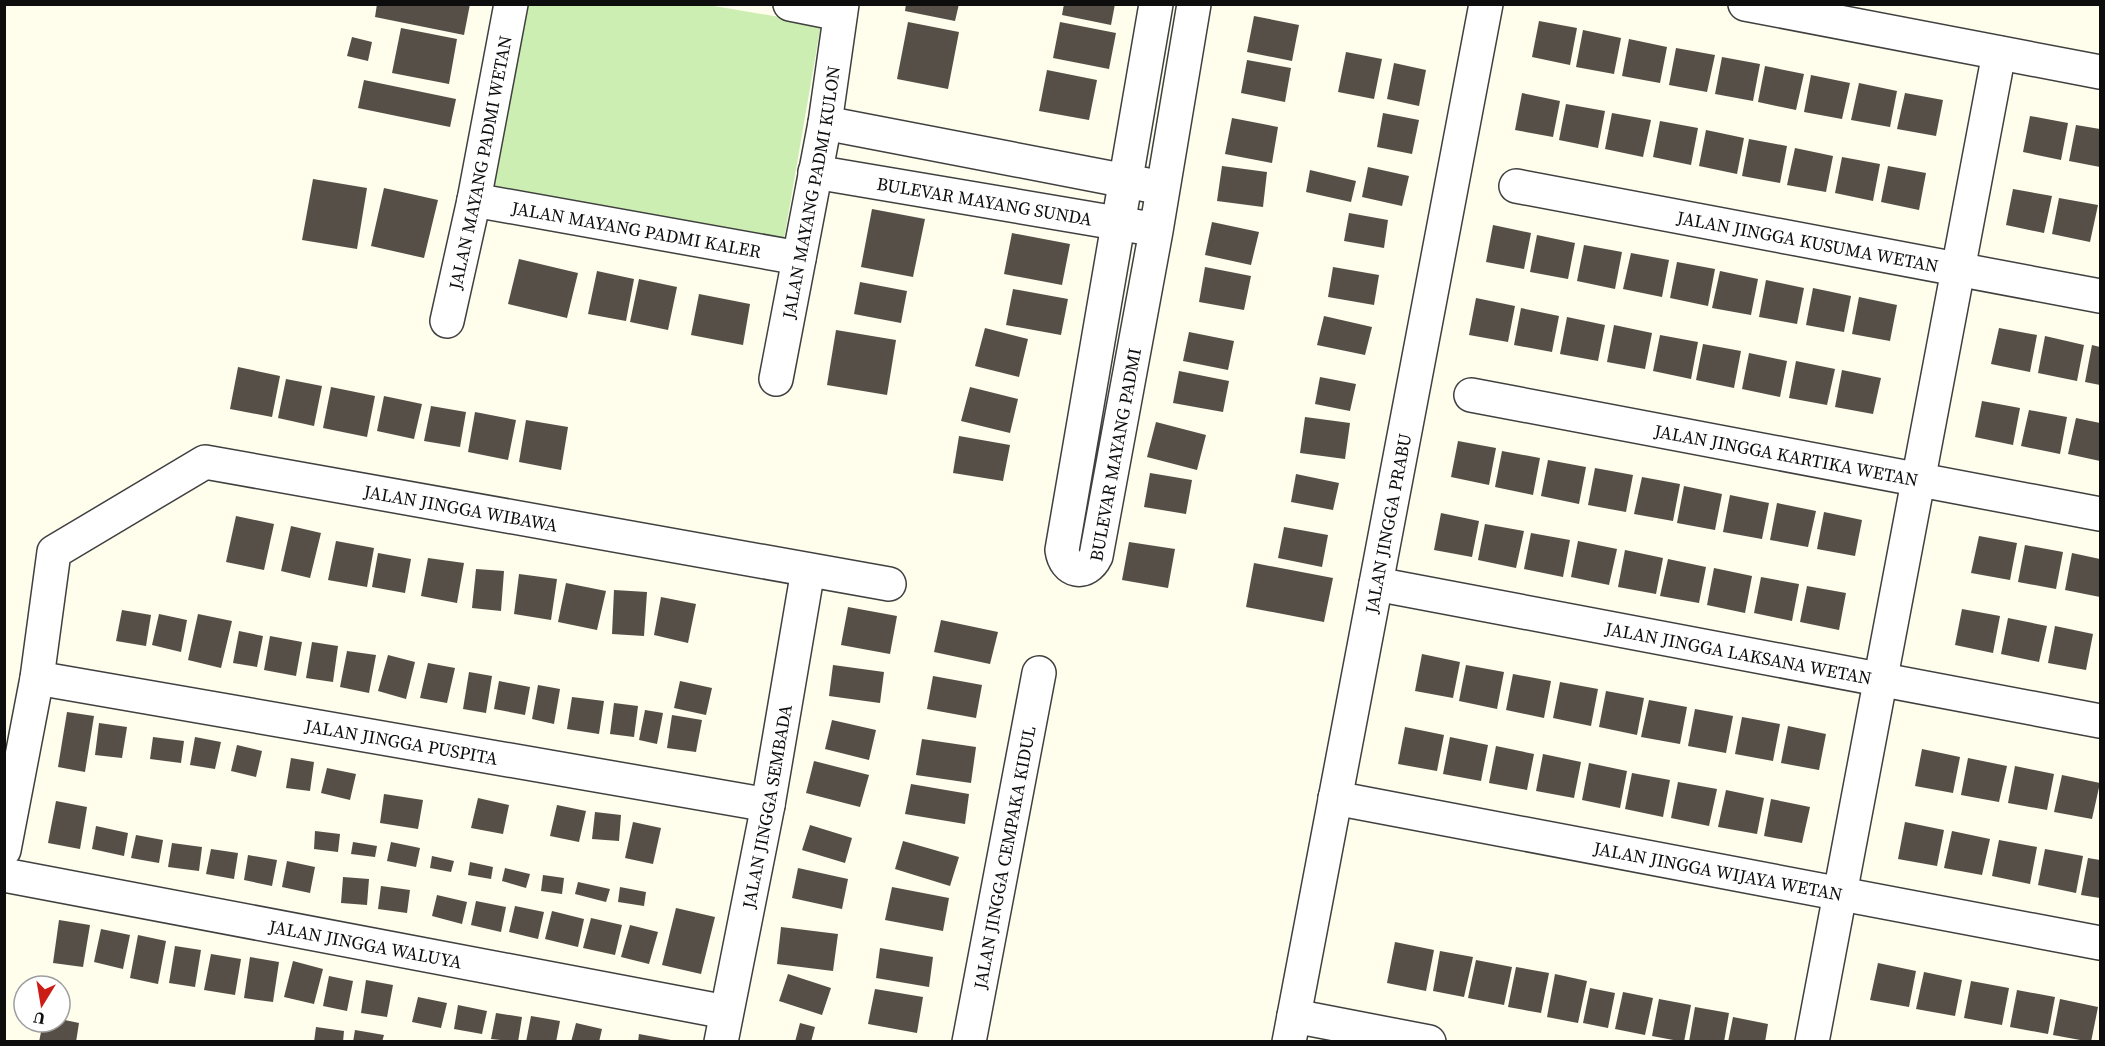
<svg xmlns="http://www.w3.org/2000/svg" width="2105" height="1046" font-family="'Source Serif 4',serif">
<rect width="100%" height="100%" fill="#fffdec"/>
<!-- green -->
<path fill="#cceeb2" d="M518,5H708L821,24L784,239L487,189Z"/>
<!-- building -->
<path fill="#564f48" d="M377,4H470L464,35L375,17Z
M906,4H959L955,21L905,11Z
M1064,4H1115L1111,25L1062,15Z
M1254,16L1299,25L1292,61L1247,52Z
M1539,21L1577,28L1570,65L1532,57Z
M908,22L959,32L948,89L897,79Z
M1060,22L1116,33L1109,69L1053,58Z
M401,28L457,39L449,84L392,73Z
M1583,30L1621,38L1614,74L1576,67Z
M352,37L372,42L368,61L347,56Z
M1629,39L1667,47L1660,83L1622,76Z
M1676,48L1715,55L1707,92L1669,85Z
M1346,52L1382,59L1374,99L1338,92Z
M1722,57L1760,64L1753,101L1715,94Z
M1247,60L1291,68L1285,102L1241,93Z
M1394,63L1426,70L1419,106L1387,99Z
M1765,66L1804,74L1796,110L1758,102Z
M1047,70L1097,80L1089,120L1039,111Z
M1811,75L1850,83L1842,119L1804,112Z
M364,80L456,99L450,127L358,108Z
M1859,83L1897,91L1890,127L1851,120Z
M1522,93L1560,101L1553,137L1515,130Z
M1905,93L1943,100L1936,136L1897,129Z
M1566,104L1605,111L1598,148L1559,140Z
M1383,113L1419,120L1412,154L1377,147Z
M1612,113L1651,120L1643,157L1605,149Z
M2030,116L2068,123L2061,160L2023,152Z
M1232,118L1278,127L1272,163L1225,154Z
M1660,121L1698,128L1691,165L1653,157Z
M2076,125L2100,129V167L2069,161Z
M1706,130L1744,138L1737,174L1699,166Z
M1749,139L1787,146L1780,183L1742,176Z
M1795,148L1833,156L1826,192L1787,185Z
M1842,157L1880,164L1873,201L1835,193Z
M1222,166L1267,172L1263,207L1217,201Z
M1888,166L1926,173L1919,210L1881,202Z
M1368,167L1409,176L1402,206L1362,197Z
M1310,170L1356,181L1351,202L1306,192Z
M313,179L367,188L357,249L302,240Z
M384,188L438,200L424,258L371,246Z
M2013,189L2052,196L2044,233L2006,225Z
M2059,198L2098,205L2090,242L2052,234Z
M872,209L925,219L913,277L861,267Z
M1349,213L1388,220L1384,248L1344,241Z
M1212,222L1259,232L1251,265L1205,255Z
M1493,225L1531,233L1524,269L1486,262Z
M1012,233L1070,244L1062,285L1004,274Z
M1537,235L1575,243L1568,279L1530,272Z
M1584,245L1622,252L1615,289L1577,281Z
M1631,253L1669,260L1662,297L1623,289Z
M519,259L578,273L567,318L508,304Z
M1677,262L1715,269L1708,306L1670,298Z
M1205,267L1251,276L1244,310L1199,302Z
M1333,267L1379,275L1374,305L1328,297Z
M597,271L634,279L626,321L588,314Z
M1720,271L1758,279L1751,315L1712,308Z
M639,279L677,287L668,330L630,322Z
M1766,280L1804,288L1797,324L1759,317Z
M860,282L907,291L901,323L854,314Z
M1813,288L1851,296L1844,332L1806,325Z
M1013,289L1068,299L1061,335L1006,325Z
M699,294L750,304L743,345L691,335Z
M1859,297L1897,305L1890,341L1852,334Z
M1476,298L1515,306L1508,342L1469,335Z
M1521,308L1559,316L1552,352L1514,345Z
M1324,316L1372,327L1365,355L1317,345Z
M1567,317L1605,325L1598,361L1560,354Z
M1614,325L1652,333L1645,369L1607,362Z
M985,328L1028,339L1019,377L975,366Z
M1999,328L2037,335L2030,372L1991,364Z
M836,330L896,340L887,395L827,385Z
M1189,332L1234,341L1228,370L1183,361Z
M1660,335L1698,342L1691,379L1653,371Z
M2045,336L2084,345L2077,381L2038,373Z
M1703,344L1741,351L1734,388L1696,380Z
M2092,345L2100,347V385L2085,382Z
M1749,353L1787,361L1780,397L1742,389Z
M1796,361L1835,369L1827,405L1789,398Z
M238,367L280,376L272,417L230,409Z
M1842,370L1881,378L1873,414L1835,407Z
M1179,371L1229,381L1223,412L1173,403Z
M1320,377L1356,384L1350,411L1315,404Z
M286,379L322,386L314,426L278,418Z
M331,387L375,396L367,437L323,428Z
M970,387L1018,399L1010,433L961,421Z
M384,396L422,404L414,439L377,431Z
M1982,401L2020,408L2013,445L1975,437Z
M431,406L466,412L460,447L424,441Z
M2029,410L2067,417L2060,454L2021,446Z
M475,412L516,420L508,460L468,452Z
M1305,417L1350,423L1345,459L1300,453Z
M2076,418L2100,423V461L2068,454Z
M526,420L568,427L561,470L519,462Z
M1156,422L1206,435L1197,470L1147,457Z
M959,436L1010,445L1003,481L953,473Z
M1458,441L1496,448L1489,485L1451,477Z
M1502,451L1540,458L1533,495L1495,487Z
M1548,460L1586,467L1579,504L1541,496Z
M1595,468L1633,475L1626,512L1588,505Z
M1150,473L1192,480L1186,514L1144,507Z
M1296,474L1339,483L1333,510L1291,502Z
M1642,477L1680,484L1673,521L1634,514Z
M1684,486L1722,494L1715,530L1677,523Z
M1730,495L1769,503L1762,539L1723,532Z
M1777,503L1816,511L1808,547L1770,540Z
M1824,512L1862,520L1855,556L1817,549Z
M1441,513L1479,521L1472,557L1434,550Z
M236,516L274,524L264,570L226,562Z
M1485,524L1524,531L1516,568L1478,560Z
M291,526L321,533L310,578L281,571Z
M1284,527L1328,535L1322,567L1278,558Z
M1531,533L1570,540L1563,577L1524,569Z
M1979,536L2017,543L2010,580L1971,573Z
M336,541L374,548L367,587L328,580Z
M1578,541L1617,549L1609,585L1571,577Z
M1129,542L1175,549L1168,588L1122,580Z
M2025,545L2063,552L2056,589L2018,582Z
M1625,550L1663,558L1656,594L1618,587Z
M378,553L411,559L405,593L372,587Z
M2072,553L2100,559V597L2065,590Z
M428,558L464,563L457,603L421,596Z
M1668,559L1706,567L1699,603L1660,596Z
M1254,563L1333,578L1324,622L1246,607Z
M1714,568L1752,576L1745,613L1707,605Z
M476,569L504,571L501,611L472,608Z
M519,574L557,579L551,620L514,614Z
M1761,577L1799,584L1792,621L1754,613Z
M566,583L606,591L597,630L558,622Z
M1807,586L1846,593L1839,630L1800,622Z
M614,590L647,592L644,636L612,634Z
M661,597L696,604L688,643L654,635Z
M848,607L897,616L890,654L841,645Z
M1962,609L2000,616L1993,653L1955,645Z
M122,610L151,615L146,646L116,641Z
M159,614L187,620L181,652L152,645Z
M198,614L232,621L221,668L188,660Z
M2008,618L2047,626L2039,662L2001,654Z
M941,620L998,632L990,664L934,652Z
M2055,626L2093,634L2086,670L2048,663Z
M239,631L263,636L257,667L233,663Z
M270,636L302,642L296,676L264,670Z
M312,642L338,646L333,682L306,678Z
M347,651L376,655L369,693L340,687Z
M1422,654L1460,662L1453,698L1415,691Z
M388,655L415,662L406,699L378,691Z
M428,663L455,668L447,703L420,698Z
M833,665L884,672L880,703L829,696Z
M1466,665L1504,672L1497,709L1459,701Z
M469,672L492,676L486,713L463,709Z
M1513,674L1551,681L1544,718L1506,710Z
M933,676L982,685L976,718L927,709Z
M499,681L530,687L525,715L494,709Z
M680,681L712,688L706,715L674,708Z
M1560,682L1598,689L1591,726L1553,718Z
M538,685L560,689L554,724L532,719Z
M1606,691L1644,698L1637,735L1599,727Z
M572,697L604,701L599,734L567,729Z
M1649,700L1687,707L1680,744L1641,737Z
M614,703L638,706L634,737L610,734Z
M1695,709L1733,716L1726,753L1688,746Z
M645,710L663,713L657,744L639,740Z
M67,712L94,716L85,772L58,767Z
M672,715L702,720L696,752L667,748Z
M1742,717L1780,724L1773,761L1735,754Z
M832,720L876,730L869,760L825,749Z
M99,723L127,727L122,758L95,755Z
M1788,726L1826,734L1819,770L1781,763Z
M1405,727L1444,735L1437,771L1398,764Z
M153,737L184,741L181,763L150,759Z
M195,737L221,742L215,769L190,765Z
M1450,737L1488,745L1481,781L1443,774Z
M922,739L976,747L971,783L916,775Z
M237,745L262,751L256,777L231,771Z
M1496,746L1534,754L1527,790L1489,783Z
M1922,749L1960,757L1953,793L1915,786Z
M1543,754L1581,762L1574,798L1536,791Z
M291,758L314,762L310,791L286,788Z
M1968,758L2007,766L1999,802L1961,795Z
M814,761L869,775L860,807L806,793Z
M1589,763L1627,771L1620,808L1582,800Z
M2015,766L2054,774L2047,810L2008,803Z
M327,768L356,774L350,800L321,793Z
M1632,773L1670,780L1663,817L1625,809Z
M2062,775L2100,783L2092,819L2054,812Z
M1678,782L1717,789L1709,826L1671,818Z
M911,784L969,794L965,824L905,814Z
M1726,790L1764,798L1757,834L1718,827Z
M384,794L423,800L418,829L380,823Z
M478,798L509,805L503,834L471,828Z
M1771,799L1810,807L1802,843L1764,836Z
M56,801L87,807L80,849L48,843Z
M557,805L586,811L579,842L550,836Z
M595,812L621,815L619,841L592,839Z
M633,822L661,828L653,864L625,858Z
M1905,822L1944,830L1937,866L1898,859Z
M810,825L852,838L845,863L802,850Z
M96,826L128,833L124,856L92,849Z
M315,831L340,834L338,852L314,849Z
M1952,831L1990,839L1982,875L1944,868Z
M136,835L163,840L159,863L131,858Z
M1999,840L2037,847L2030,884L1992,876Z
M903,841L959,857L950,886L895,869Z
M353,842L377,846L375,857L351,854Z
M391,842L420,848L416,867L387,861Z
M172,843L202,847L199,871L168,867Z
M211,849L238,853L234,879L206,874Z
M2045,849L2083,856L2076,893L2038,885Z
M248,855L277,860L272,886L244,880Z
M432,856L454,861L451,872L430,868Z
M2088,858L2100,860V898L2081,895Z
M287,861L315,867L310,893L282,887Z
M470,862L493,867L491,879L468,875Z
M505,868L530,874L526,888L502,881Z
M798,868L848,879L842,909L792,898Z
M543,875L564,878L562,894L541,891Z
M343,877L369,879L367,905L341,903Z
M578,882L610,889L606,902L575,894Z
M381,886L410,890L407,913L378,909Z
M620,887L646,892L644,906L618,902Z
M892,887L949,898L943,931L885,920Z
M437,895L467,902L462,924L432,916Z
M476,901L506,907L501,932L471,925Z
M515,906L544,912L538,939L509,932Z
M676,908L715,917L701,974L662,965Z
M552,911L584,919L578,947L545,939Z
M591,918L622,925L615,955L583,948Z
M59,920L90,925L83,967L53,963Z
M630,925L658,932L649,964L621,957Z
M781,927L838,934L833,971L777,964Z
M101,929L130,935L123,969L94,962Z
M138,935L166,941L158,984L130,978Z
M1395,942L1434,950L1426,991L1387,983Z
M175,946L201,950L195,987L169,983Z
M880,948L933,957L929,987L876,978Z
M1440,951L1473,957L1464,997L1433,991Z
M211,954L241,959L235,995L204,990Z
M250,957L279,962L273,1002L244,998Z
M1476,960L1512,967L1504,1005L1468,998Z
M293,961L323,969L314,1004L284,997Z
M1878,963L1916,971L1909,1007L1870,1000Z
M1516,967L1549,973L1541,1013L1508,1007Z
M1924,972L1962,980L1955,1016L1916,1009Z
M788,974L831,988L822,1015L779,1001Z
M1555,974L1587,981L1578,1023L1547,1017Z
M329,976L353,981L347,1011L323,1006Z
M366,980L393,985L387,1017L361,1013Z
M1971,981L2009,988L2002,1025L1964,1018Z
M1590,988L1615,993L1608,1028L1583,1023Z
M875,989L923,997L917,1033L868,1024Z
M2017,990L2055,997L2048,1034L2010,1027Z
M1623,992L1653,998L1645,1035L1615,1029Z
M418,997L447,1003L441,1028L412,1022Z
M1659,999L1691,1005L1684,1042L1652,1036Z
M2060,999L2098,1007L2091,1042L2053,1035Z
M458,1005L487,1011L482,1034L454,1029Z
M1695,1007L1729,1013L1724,1042H1689Z
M496,1013L522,1017L518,1042L491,1039Z
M531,1016L560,1021L556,1042H526Z
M1733,1017L1768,1024L1765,1042H1728Z
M60,1019L79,1023L76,1042H39L43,1022H60Z
M576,1023L602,1029L599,1042H571Z
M800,1023L815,1027L811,1042H795Z
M316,1027L344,1031L343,1042H314Z
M355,1030L384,1035L382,1042H353Z
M639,1034L671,1040V1042H638Z"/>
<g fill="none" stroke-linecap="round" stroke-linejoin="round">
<!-- minor casing -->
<g stroke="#404040" stroke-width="36">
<g id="minor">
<path d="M790,4L840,14"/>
<path id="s1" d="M1156,4L1062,550C1065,572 1086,577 1096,556L1156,231L1194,4"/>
<path d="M1745,4L2100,72"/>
<path d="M825,123L1147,185"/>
<path id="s2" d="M815,172L1140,227"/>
<path id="s3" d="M1516,186L2100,296"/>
<path id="s4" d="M474,200L799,258"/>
<path id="s5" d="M447,321L474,200L511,4"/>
<path id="s6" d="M776,379L825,123L842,4"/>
<path id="s7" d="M1471,395L2100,514"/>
<path id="s8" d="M1376,584L2100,721"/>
<path id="s9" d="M37,678L768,805"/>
<path id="s10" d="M1335,798L2100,943"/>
<path id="s11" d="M4,850L37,678L54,552L205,462L889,584"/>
<path id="s12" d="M4,875L726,1012"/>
<path d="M1294,1016L1429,1042"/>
<path id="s13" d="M721,1042L768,805L808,570"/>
<path id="s14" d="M969,1042L1039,673"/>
<path id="s15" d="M1289,1042L1486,4"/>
<path d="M1812,1042L1999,53"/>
</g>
</g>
<!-- minor -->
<use href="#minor" stroke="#fff" stroke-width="33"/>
</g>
<g text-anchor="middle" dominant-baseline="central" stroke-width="6" stroke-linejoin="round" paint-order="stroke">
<!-- street labels -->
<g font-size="18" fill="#0d0d0d" stroke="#fff">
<text stroke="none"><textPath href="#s5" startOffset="162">JALAN MAYANG PADMI WETAN</textPath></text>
<text stroke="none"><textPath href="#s6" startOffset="190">JALAN MAYANG PADMI KULON</textPath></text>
<text stroke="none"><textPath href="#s2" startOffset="172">BULEVAR MAYANG SUNDA</textPath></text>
<text stroke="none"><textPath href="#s4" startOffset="165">JALAN MAYANG PADMI KALER</textPath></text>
<text stroke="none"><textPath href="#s3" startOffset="297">JALAN JINGGA KUSUMA WETAN</textPath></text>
<text stroke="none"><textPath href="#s1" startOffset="708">BULEVAR MAYANG PADMI</textPath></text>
<text stroke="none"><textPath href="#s7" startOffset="321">JALAN JINGGA KARTIKA WETAN</textPath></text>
<text stroke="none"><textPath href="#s11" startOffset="738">JALAN JINGGA WIBAWA</textPath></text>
<text stroke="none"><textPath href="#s15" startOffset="528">JALAN JINGGA PRABU</textPath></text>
<text stroke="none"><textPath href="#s8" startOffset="369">JALAN JINGGA LAKSANA WETAN</textPath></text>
<text stroke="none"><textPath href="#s9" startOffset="370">JALAN JINGGA PUSPITA</textPath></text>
<text stroke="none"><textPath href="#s13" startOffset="240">JALAN JINGGA SEMBADA</textPath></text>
<text stroke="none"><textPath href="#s14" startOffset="188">JALAN JINGGA CEMPAKA KIDUL</textPath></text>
<text stroke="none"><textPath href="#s10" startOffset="390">JALAN JINGGA WIJAYA WETAN</textPath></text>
<text stroke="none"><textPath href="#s12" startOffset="368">JALAN JINGGA WALUYA</textPath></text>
</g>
</g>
<!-- border -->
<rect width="2105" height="1046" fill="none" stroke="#0d0d0d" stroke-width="12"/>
<!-- north arrow -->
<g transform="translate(42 1004) rotate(191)"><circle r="28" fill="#ffffff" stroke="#9e9e9e" stroke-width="1.5"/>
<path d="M0-4.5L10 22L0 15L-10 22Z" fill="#cb1d16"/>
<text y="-9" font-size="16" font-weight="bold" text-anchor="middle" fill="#0d0d0d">U</text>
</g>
</svg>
